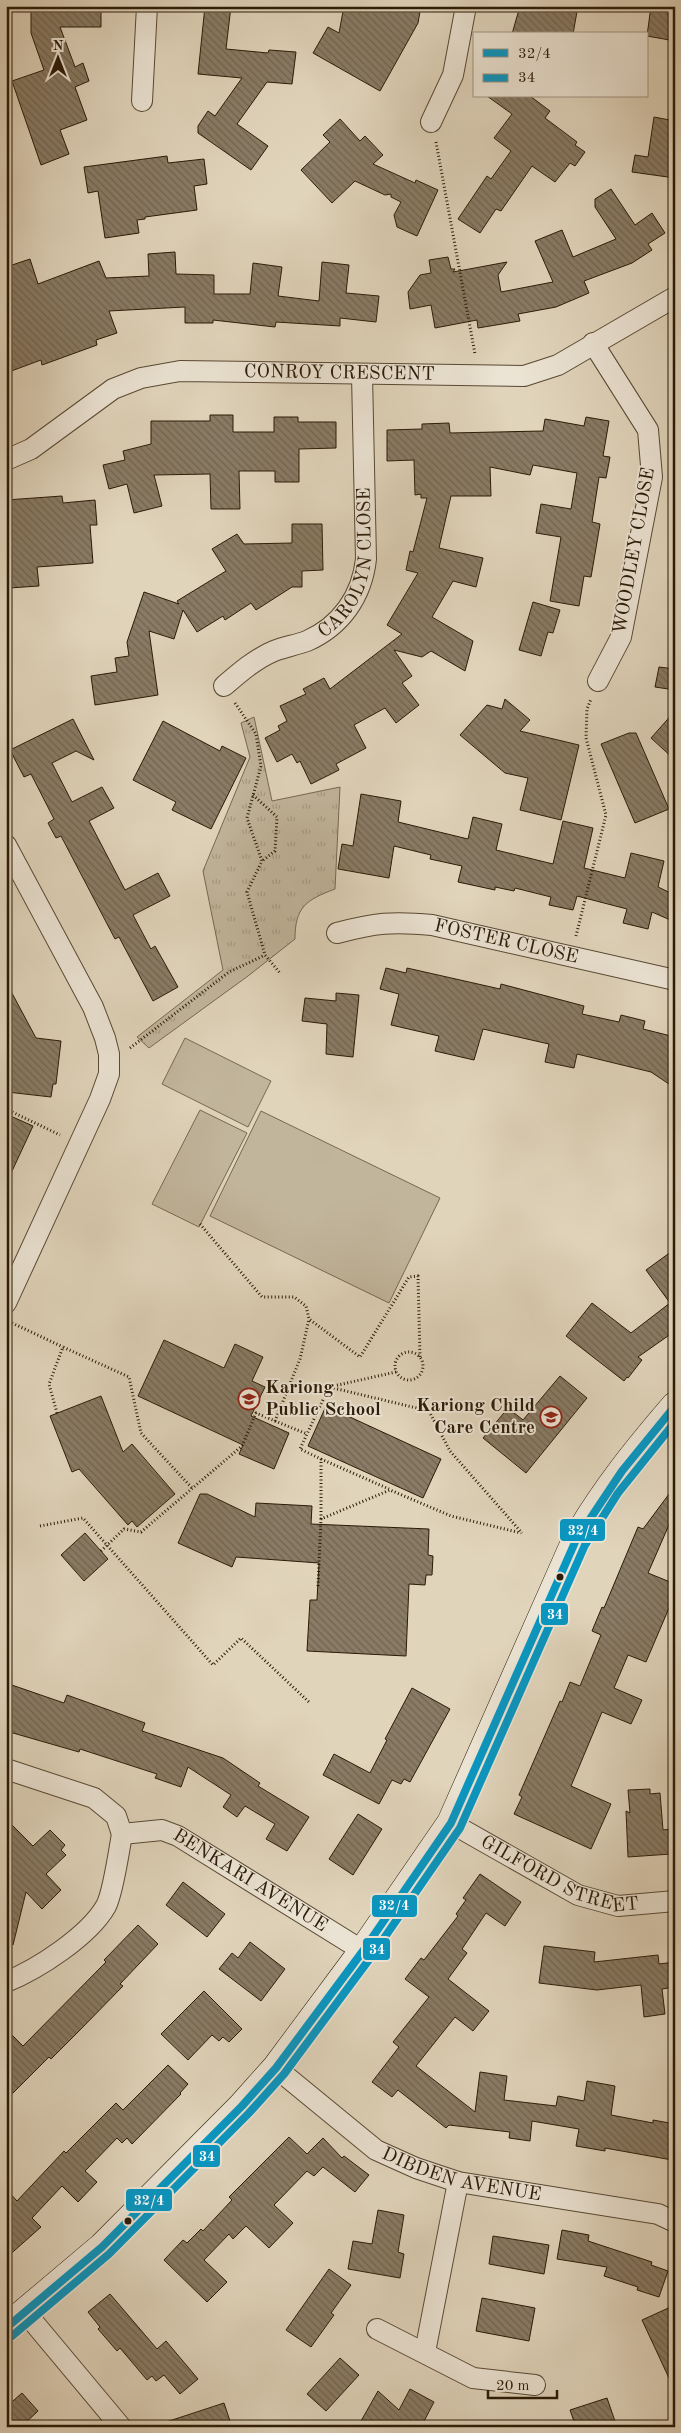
<svg xmlns="http://www.w3.org/2000/svg" width="681" height="2433" font-family="'Old Standard TT',serif">
<defs>
<pattern id="grass-tufts" width="24" height="20" patternUnits="userSpaceOnUse" patternTransform="scale(1.25)"><rect width="24" height="20" fill="#c1b59c"/><path d="M3 7l-1-3M5 7V3M7 7l1-3M15 17l-1-3M17 17v-4M19 17l1-3" fill="none" stroke="#a69b85"/></pattern>
<pattern id="building-back-hatch" width="6" height="6" patternUnits="userSpaceOnUse" patternTransform="scale(1.25)"><rect width="6" height="6" fill="#897b65"/><path d="M-1 5l2 2M0 0l6 6M5-1l2 2" fill="none" stroke="#706451"/></pattern>
</defs>
<rect width="100%" height="100%" fill="#e0d4bb"/>
<filter id="stains"><feTurbulence type="fractalNoise" baseFrequency=".004" numOctaves="4"/><feColorMatrix values="0 0 0 0 .2 0 0 0 0 .09 0 0 0 0 .02 0 0 0 .5 -.17"/></filter>
<radialGradient id="worn" r=".72"><stop offset=".6" stop-color="#630" stop-opacity="0"/><stop offset="1" stop-color="#630" stop-opacity=".3"/></radialGradient>
<!-- grass -->
<path fill="url(#grass-tufts)" stroke="#766852" d="M254,717L272,801L340,787L335,889C306,900 295,907 295,939L248,976L149,1048L137,1037L223,970L203,871L250,757L241,723Z"/>
<!-- garden -->
<path fill="#c1b59c" stroke="#766852" d="M185,1038L271,1081L248,1127L162,1084Z
M200,1110L247,1133L199,1227L152,1204Z
M261,1111L440,1198L389,1303L210,1216Z"/>
<!-- building -->
<path fill="url(#building-back-hatch)" stroke="#2b1b07" d="M31,6H101V27H60L75,67L83,63L89,81L75,87L87,120L60,130L69,154L41,165L12,81L44,70L31,33Z
M205,6H231L226,49L268,53L269,50L296,52L292,84L267,82L237,124L268,146L251,170L198,133V126L208,111L215,116L242,78L198,74Z
M344,6H421L418,23L380,91L313,53L328,27L339,33Z
M520,6H578L573,34H512Z
M651,6H675V41L647,36Z
M487,96H530L550,111L545,118L577,142L575,145L585,152L575,166L570,163L555,182L532,166L501,211L496,209L480,233L458,219L487,176L491,179L511,151L494,138L512,114Z
M654,117L675,121V178L632,172L635,155L648,157Z
M340,119L360,141L365,136L383,155L373,164L415,183L416,180L438,190L417,236L397,227L394,215L401,202L391,197V194L385,195L355,181L332,203L301,170L330,142L323,135Z
M167,156L168,163L204,159L207,184L194,186L197,210L145,217V219L137,220L139,233L105,238L98,191L88,193L84,167Z
M611,189L635,225L652,213L665,233L648,244L652,250L632,263L584,281L589,293L556,307L518,314L520,321L478,328L477,320L435,328L431,305L410,309L408,292L420,275L431,273L429,260L448,257L451,269H455L453,272L507,262L498,275L501,292L553,282L535,241L562,230L573,257L616,239L595,207V199Z
M175,252L176,274L214,275V294H250L253,263L282,267L278,296L319,301L322,262L349,265L346,293L379,296L376,322L340,318V326L276,322L275,327L213,320V323H185V307L109,311L117,333L96,340L97,345L42,365L41,360L6,373V267L30,259L38,284L99,261L106,278L149,276L148,254Z
M210,415H233V432H274V417H298V422H336V448L299,449V482H275V471H239L240,509H211L210,474L154,475L162,506L134,513L127,484L109,489L103,465L125,460L123,451L151,444V421H210Z
M586,417L609,421L603,456L610,457L606,478L599,477L592,522L600,524L596,548L591,577L584,576L579,606L550,601L561,537L536,533L541,504L571,509L577,473L533,465L530,475L490,467L491,496H451L439,548L483,558L476,587L453,581L432,617L473,641L465,671L431,651L422,657L394,650L412,676L402,683L419,705L396,723L385,708L354,725L366,748L336,764L339,770L311,784L300,761L297,763L292,754L277,762L265,738L280,730L278,726L287,721L280,706L306,694L303,689L324,678L330,689L402,634L387,625L418,573L406,570L410,551L413,552L427,498H421V494L415,495L414,460L387,461V430L422,429V424L449,423L450,433L543,431L545,419L584,426Z
M62,496L63,503L95,500L97,525H90L93,563L37,567L39,586L9,588L6,568V500Z
M292,524H322L323,570L302,571V587H292L256,610L251,603L225,620L223,616L197,632L183,610L174,639L149,631L158,695L95,705L91,676L117,672L115,658L129,656L127,642L144,592L179,604L177,601L226,571L212,549L237,534L244,544L292,543Z
M533,602L560,610L553,633L548,632L541,656L519,650Z
M659,667L675,669V690L655,687Z
M505,699L530,720L520,731L579,745L561,820L520,810L528,778L505,773L460,735L487,705L502,709Z
M675,711V760L651,738Z
M73,719L94,760L76,751L52,763L72,802L102,787L114,808L89,821L125,890L158,873L170,896L133,915L151,949L155,946L178,987L153,1001L119,937L115,939L61,836L56,838L48,823L54,819L31,774L24,777L10,750Z
M163,721L220,751L222,746L246,758L211,829L172,810L176,802L133,780Z
M629,733H636L669,809L635,823L601,744Z
M361,794L401,801L398,822L468,839L473,817L502,824L496,850L553,864L563,821L593,828L584,868L625,878L631,853L664,861L658,887L675,895V922L652,912L648,929L623,923L627,909L577,896L573,910L549,905L551,897L515,888L514,891L495,887V890L458,882L462,866L430,859L431,855L394,846L389,878L338,869L342,844L353,846Z
M386,968L406,973L407,968L500,989L501,984L584,1006L582,1014L619,1022L621,1015L645,1021L643,1029L675,1037V1088L651,1072L577,1054L574,1068L545,1062L549,1044L483,1029L474,1060L435,1051L439,1036L391,1025L399,994L380,989Z
M6,982L36,1038L61,1041L56,1084H53L51,1097L7,1092L12,1051L6,1041Z
M336,993L359,995L353,1057L326,1054L327,1024L302,1021L305,998L336,1001Z
M6,1114L33,1126L6,1184Z
M675,1249V1331L638,1357L642,1360L628,1378L627,1377L624,1381L566,1336L592,1303L631,1333L670,1303L646,1270Z
M164,1340L224,1368L235,1344L263,1357L252,1381L265,1387L251,1416L289,1433L274,1469L239,1454L243,1445L138,1396Z
M560,1376L587,1398L526,1473L483,1438L508,1408L523,1420Z
M101,1396L123,1452L132,1444L175,1494L137,1527L132,1521L128,1525L79,1469L72,1472L50,1416Z
M326,1406L441,1459L423,1498L308,1446Z
M675,1486V1511L648,1573L675,1584V1611L669,1608L646,1662L628,1655L614,1688L642,1700L631,1724L602,1712L571,1786L611,1804L591,1849L514,1814L522,1797L519,1795L560,1701L562,1702L570,1682L580,1686L601,1635L592,1631L602,1607L604,1608L638,1527L643,1529Z
M200,1494H207L255,1517L256,1503L312,1506L311,1524L429,1529L428,1555L433,1556L432,1575H426L425,1585L409,1584L406,1656L307,1651L310,1600H317L319,1563L236,1557L232,1567L178,1543Z
M85,1533L108,1559L84,1581L61,1555Z
M6,1683L64,1703L67,1695L145,1723L142,1731L223,1758L260,1783L258,1786L309,1817L287,1851L266,1839L275,1824L245,1806L237,1817L223,1807L231,1795L188,1767L181,1787L155,1778L157,1774L80,1749L79,1752L6,1731Z
M412,1688L450,1709L410,1782L404,1779L401,1784L392,1780L379,1804L323,1775L334,1754L370,1773L387,1740L385,1739Z
M650,1789V1794L660,1793L663,1830L670,1829L671,1854L628,1857L626,1811L630,1813L628,1790Z
M358,1814L382,1829L353,1875L329,1859Z
M6,1819L33,1846L50,1830L65,1845L61,1850L66,1855L46,1874L61,1890L42,1909L26,1892L13,1945L6,1944Z
M480,1874L521,1902L505,1926L486,1913L462,1949L467,1953L448,1979L489,2011L473,2031L455,2017L416,2066L475,2112L480,2072L507,2076L504,2100L556,2106L558,2096L584,2101L587,2081L615,2086L611,2115L653,2123V2120L675,2124L672,2160L605,2148V2151L576,2146L579,2129L532,2121L530,2141L509,2138L510,2132L449,2125L446,2128L398,2090L392,2097L372,2082L399,2047L393,2042L429,1997L405,1979L421,1958L424,1960L458,1916L456,1914L466,1900L463,1898Z
M183,1882L225,1914L207,1937L166,1905Z
M138,1925L158,1944L120,1984L123,1986L80,2030L51,2059L49,2057L6,2100V2029L23,2046L106,1962L104,1960Z
M250,1942L285,1969L261,2001L219,1969L232,1953L238,1958Z
M544,1946L595,1952L594,1962L658,1955L659,1964L675,1962V1987L662,1989L665,2014L644,2017L641,1985L597,1990L539,1983Z
M204,1991L242,2029L229,2042L223,2037L219,2041L212,2035L188,2060L161,2034Z
M168,2065L188,2084L180,2093L181,2094L132,2144L127,2138L122,2143L117,2138L85,2171L97,2182L78,2202L62,2186L32,2218L41,2227L6,2258V2189L17,2201L64,2151L66,2153L116,2103L123,2110Z
M289,2137L307,2154L323,2138L342,2158L344,2156L369,2175L355,2192L323,2167L314,2176L307,2171L274,2205L293,2223L269,2248L246,2226L233,2239L229,2234L204,2260L227,2282L207,2302L164,2260L183,2240L187,2243L201,2229L203,2231L232,2200L229,2197Z
M378,2210L404,2215L398,2252L404,2254L400,2278L348,2269L353,2241L372,2244Z
M562,2230L589,2235L588,2241L652,2262L651,2265L668,2271L659,2297L637,2290L638,2287L604,2276L607,2267L557,2259Z
M493,2236L549,2245L544,2274L489,2264Z
M329,2269L351,2285L331,2313L334,2315L311,2347L286,2330Z
M110,2294L157,2349L166,2341L198,2379L180,2394L164,2375L156,2381L152,2376L147,2380L120,2348L117,2351L98,2329L100,2327L88,2312Z
M482,2298L535,2308L529,2341L476,2331Z
M675,2305V2391L642,2320Z
M340,2358L359,2375L326,2411L307,2394Z
M410,2389L434,2402L421,2427H372L361,2421L378,2391L399,2410Z
M22,2393L38,2411L21,2427H6V2407Z
M607,2398L617,2427H576L570,2410Z
M224,2403L232,2427H163V2423Z"/>
<g fill="none" stroke-linecap="round" stroke-linejoin="round">
<!-- street casing -->
<g stroke="#584934" stroke-width="22">
<g id="street">
<path d="M142,101L147,6"/>
<path d="M431,122L453,75L466,6"/>
<path d="M593,343L648,430L652,477L621,637L598,681"/>
<path id="s1" d="M6,460L31,449L113,389L141,378L180,371L524,376L558,365L675,297"/>
<path id="s2" d="M224,686C239,673 255,659 274,651C284,647 296,645 307,641C341,626 362,596 366,559L362,375"/>
<path d="M6,845L93,1007L105,1038L109,1054V1074L100,1099L6,1303"/>
<path id="s3" d="M337,933C375,923 392,921 432,925L675,980"/>
<path id="s4" d="M6,1769L94,1798L116,1816L122,1834L162,1830L178,1836L363,1951"/>
<path id="s5" d="M451,1823L578,1895L618,1906L675,1901"/>
<path d="M6,1982C38,1969 89,1936 106,1906C113,1893 119,1851 122,1834"/>
<path id="s6" d="M276,2068L376,2150L416,2168L458,2182L658,2214L675,2222"/>
<path d="M25,2312L121,2427"/>
<path d="M377,2329L473,2378L535,2385"/>
<path d="M425,2352L458,2182"/>
</g>
</g>
<!-- secondary casing -->
<g stroke="#2b1b07" stroke-width="29">
<path id="secondary" d="M6,2328L102,2247L242,2106L276,2068L363,1951L451,1823L576,1540C604,1491 638,1449 675,1406"/>
</g>
<!-- path -->
<path stroke="#2b1b07" stroke-width="3" stroke-dasharray="1 2.5" stroke-linecap="butt" d="M436,142L475,354
M235,703L256,734L261,766L247,818L262,861L247,892L265,955L280,973
M253,795L277,817L275,851L262,861
M576,936L606,815L586,738L587,709L591,699
M130,1048L229,972L265,955
M6,1109L60,1135
M200,1224L262,1297H294L306,1306L309,1319L360,1357L409,1277L418,1276L420,1357
M12,1323L63,1347
M395 1366a14 14 0 1 1 28 0a14 14 0 1 1-28 0Z
M396,1372L329,1387L429,1411L450,1451L522,1533
M57,1413L49,1384L63,1347L129,1377L141,1433L192,1488
M275,1421L307,1434
M321,1459L389,1489
M321,1519V1459L300,1449L329,1387
M40,1526L83,1518L213,1665L241,1638L310,1703
M101,1551L124,1529L141,1532L242,1446L256,1413L275,1421L300,1359L309,1319
M318,1586L321,1519L390,1490L451,1516L521,1533"/>
<!-- street -->
<use href="#street" stroke="#ebe3d3" stroke-width="20"/>
<!-- secondary -->
<use href="#secondary" stroke="#ebe3d3" stroke-width="28"/>
<!-- bus-1 casing -->
<g stroke="#ebe3d3" stroke-width="11">
<path id="bus-1" d="M6,2328L102,2247L242,2106L276,2068L363,1951L451,1823L576,1540L622,1471L675,1406"/>
</g>
<!-- bus-2 casing -->
<g stroke="#ebe3d3" stroke-width="11">
<path id="bus-2" d="M12,2336L109,2254L249,2113L284,2074L371,1957L460,1828L585,1545L618,1493L675,1422"/>
</g>
<!-- bus-1 -->
<use href="#bus-1" stroke="#0996c1" stroke-width="8"/>
<!-- bus-2 -->
<use href="#bus-2" stroke="#0996c1" stroke-width="8"/>
</g>
<!-- icons -->
<defs>
<g id="school-ring" transform="scale(1.125)"><circle r="9.5" fill="#ebe3d3" stroke="#8f2418" stroke-width="1.5"/><path d="M0-5L7-2L0 1L-7-2ZM-4 1L0 2.5L4 1V4Q0 6-4 4Z" fill="#8f2418"/></g>
</defs>
<g fill-rule="evenodd">
<use href="#school-ring" x="249" y="1399"/>
<use href="#school-ring" x="551" y="1417"/>
</g>
<!-- markers -->
<g fill="#2b1b07" stroke="#ebe3d3" stroke-width="2">
<circle cx="560" cy="1577" r="4.5"/>
<circle cx="128" cy="2221" r="4.5"/>
</g>
<g text-anchor="middle" dominant-baseline="central" stroke-width="4" stroke-linejoin="round" paint-order="stroke">
<!-- street labels -->
<g font-size="19" fill="#2b1b07" stroke="#ebe3d3">
<text stroke="none"><textPath href="#s1" startOffset="358">CONROY CRESCENT</textPath></text>
<text transform="translate(635 551) rotate(-80)">WOODLEY CLOSE</text>
<text stroke="none"><textPath href="#s2" startOffset="192">CAROLYN CLOSE</textPath></text>
<text stroke="none"><textPath href="#s3" startOffset="172">FOSTER CLOSE</textPath></text>
<text stroke="none"><textPath href="#s5" startOffset="122">GILFORD STREET</textPath></text>
<text stroke="none"><textPath href="#s4" startOffset="282">BENKARI AVENUE</textPath></text>
<text stroke="none"><textPath href="#s6" startOffset="219">DIBDEN AVENUE</textPath></text>
</g>
<!-- poi labels -->
<g font-size="19" font-weight="bold" fill="#2b1b07" stroke="#ebe3d3" text-anchor="start">
<text x="265" y="1388">Kariong<tspan x="265" dy="22">Public School</tspan></text>
<text x="535" y="1406" text-anchor="end">Kariong Child<tspan x="535" dy="22">Care Centre</tspan></text>
</g>
</g>
<g stroke="#ebe3d3" stroke-width="2">
<rect x="559" y="1518" width="47" height="24" rx="5" fill="#0996c1"/>
<rect x="540" y="1602" width="29" height="24" rx="5" fill="#0996c1"/>
<rect x="371" y="1894" width="47" height="24" rx="5" fill="#0996c1"/>
<rect x="362" y="1937" width="29" height="24" rx="5" fill="#0996c1"/>
<rect x="192" y="2144" width="29" height="24" rx="5" fill="#0996c1"/>
<rect x="125" y="2188" width="48" height="24" rx="5" fill="#0996c1"/>
</g>
<g font-size="14" text-anchor="middle" font-weight="bold" fill="#fff">
<text x="583" y="1535">32/4</text>
<text x="555" y="1619">34</text>
<text x="394" y="1910">32/4</text>
<text x="377" y="1954">34</text>
<text x="207" y="2161">34</text>
<text x="149" y="2205">32/4</text>
</g>
<!-- margin -->
<rect width="681" height="2433" fill="none" stroke="#e0d4bb" stroke-width="25"/>
<rect x="8" y="8" width="666" height="2418" fill="none" stroke="#2b1b07" stroke-width="2.5"/>
<rect x="12" y="12" width="656" height="2408" fill="none" stroke="#2b1b07"/>
<!-- legend -->
<rect x="473" y="32" width="175" height="65" fill="#ebe3d3" stroke="#9e9381"/>
<rect x="483" y="49" width="25" height="8" fill="#0996c1" stroke="#9e9381"/>
<text x="518" y="58" font-size="15" fill="#2b1b07">32/4</text>
<rect x="483" y="74" width="25" height="8" fill="#0996c1" stroke="#9e9381"/>
<text x="518" y="82" font-size="15" fill="#2b1b07">34</text>
<!-- north arrow -->
<g transform="translate(58 58)" stroke="#ebe3d3" stroke-width="4" paint-order="stroke">
<path d="M0-4L9 19L0 12L-9 19Z" fill="#2b1b07"/>
<text y="-8" font-size="14" font-weight="bold" text-anchor="middle" fill="#2b1b07">N</text>
</g>
<!-- scale -->
<path d="M488 2390v8h69v-8" fill="none" stroke="#2b1b07" stroke-width="2.5"/>
<text x="496" y="2390" font-size="15" fill="#2b1b07" stroke="#ebe3d3" stroke-width="4" paint-order="stroke">20 m</text>
<rect width="100%" height="100%" filter="url(#stains)"/>
<rect width="100%" height="100%" fill="url(#worn)"/>
</svg>
